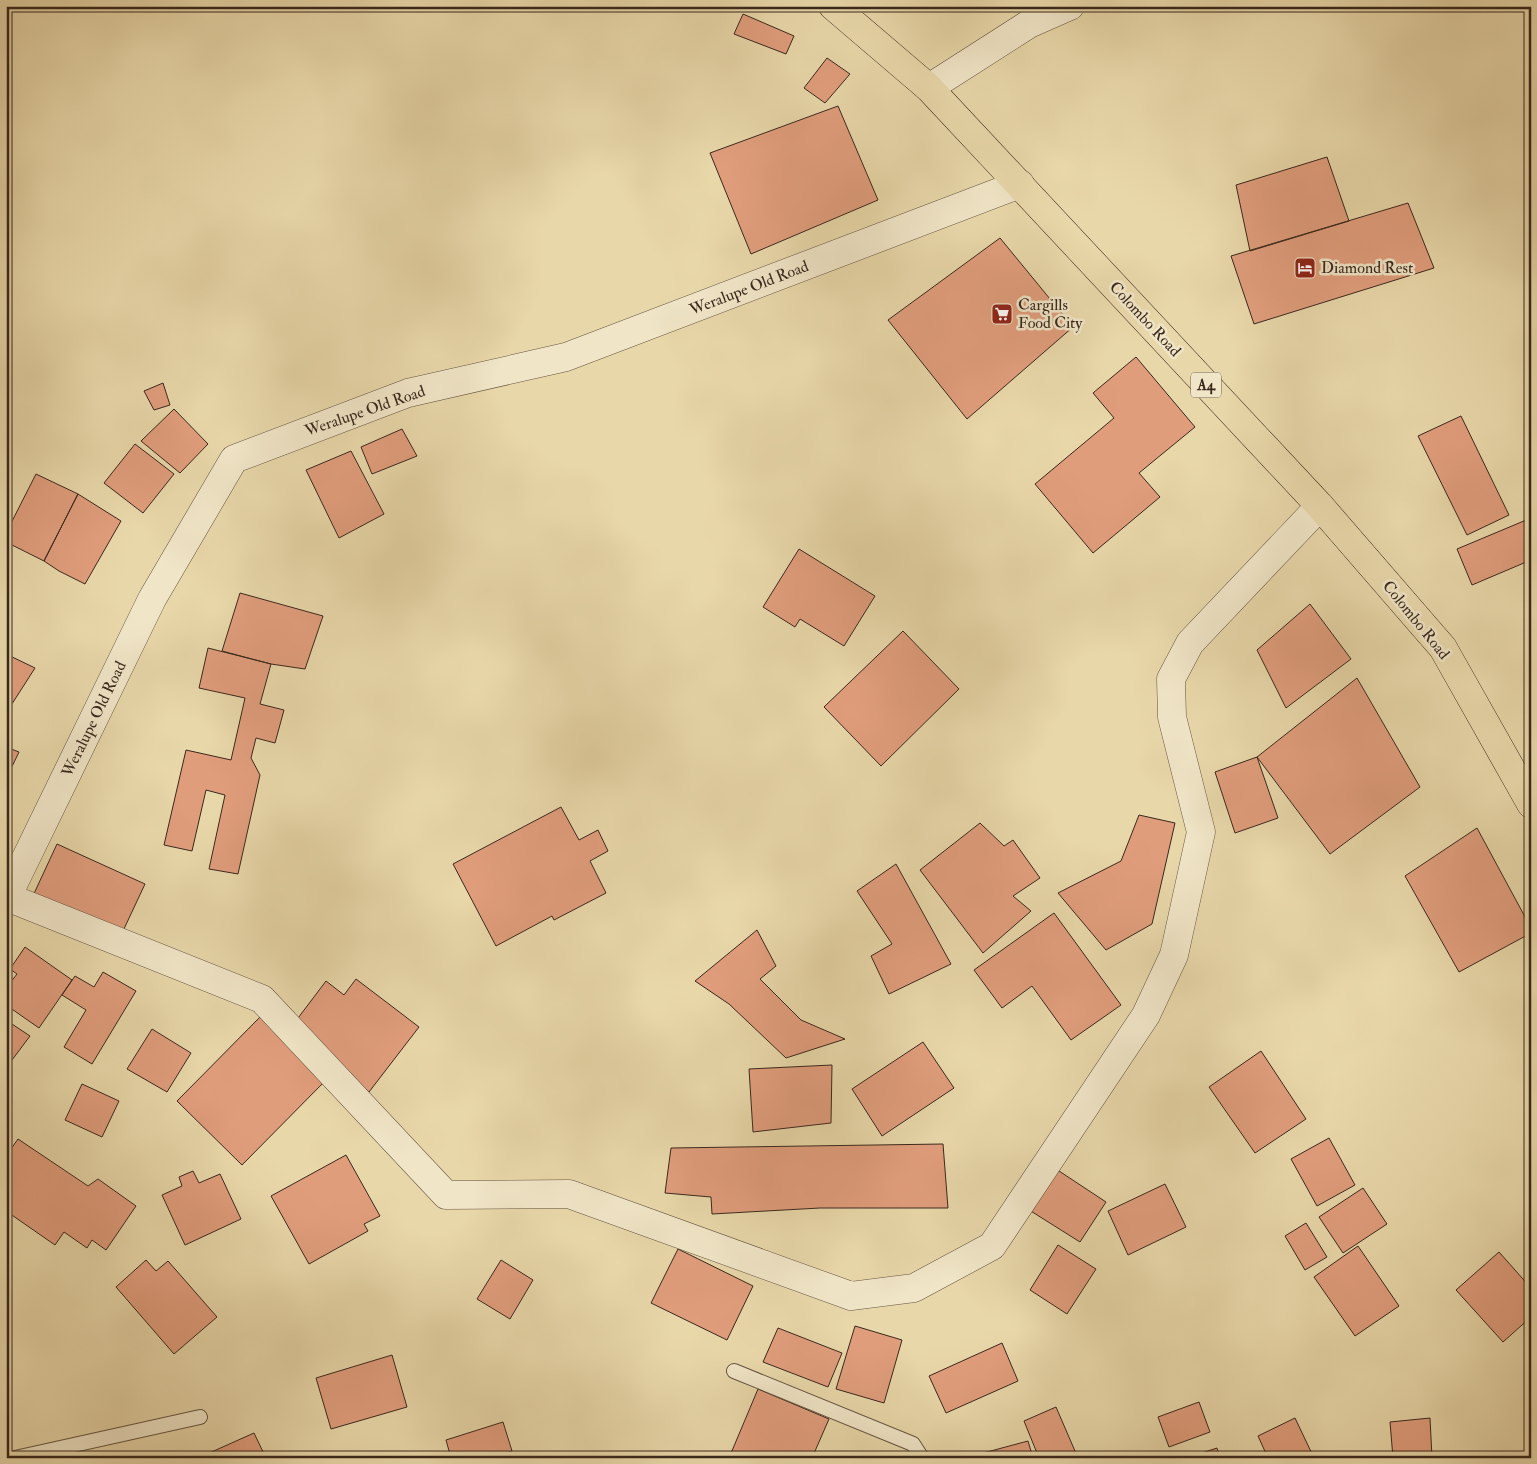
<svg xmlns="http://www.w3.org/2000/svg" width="1537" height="1464" font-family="'IM FELL Double Pica',serif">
<rect width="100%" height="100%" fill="#e8d7a9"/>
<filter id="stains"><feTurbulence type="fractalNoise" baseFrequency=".004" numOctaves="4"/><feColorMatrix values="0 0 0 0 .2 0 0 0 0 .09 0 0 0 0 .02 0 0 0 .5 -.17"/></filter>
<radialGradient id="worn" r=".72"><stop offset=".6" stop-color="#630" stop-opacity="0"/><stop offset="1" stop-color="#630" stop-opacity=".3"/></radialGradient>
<!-- building -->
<path fill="#e09d7c" stroke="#39281d" d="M743,14L794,36L786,54L734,34Z
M827,58L850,74L825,103L804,88Z
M838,106L878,200L751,254L710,153Z
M1327,157L1349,221L1250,251L1236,185Z
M1408,203L1434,268L1254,324L1231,256Z
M1000,238L1073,327L967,419L888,320Z
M1136,357L1195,427L1139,473L1160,497L1093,553L1035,484L1114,418L1093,393Z
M163,383L170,405L154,410L144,391Z
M174,409L208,444L180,473L141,441Z
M1461,416L1509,515L1467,535L1418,436Z
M402,429L417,456L372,474L361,447Z
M135,444L174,474L143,513L104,483Z
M351,451L384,514L339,538L306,470Z
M36,474L78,494L44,561L6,542V533Z
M78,494L121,521L85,584L59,571L44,561Z
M1531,518V560L1472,585L1457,549Z
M799,549L875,596L844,646L800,619L795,627L763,607Z
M240,593L323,616L305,669L271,664L222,651Z
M1310,604L1351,659L1286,708L1257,650Z
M903,631L959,689L881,766L824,707Z
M208,648L271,664L260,704L284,710L275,743L256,738L251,758L260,775L238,874L209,869L225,795L206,790L192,851L164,845L186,750L231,760L245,698L199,688Z
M6,654L35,668L10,707L6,705Z
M1357,678L1420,787L1330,854L1257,757Z
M6,747L19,752L6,779Z
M1257,757L1278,818L1235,833L1215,772Z
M561,807L579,840L598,830L608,851L590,861L606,893L554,920L552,916L496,946L453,864Z
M1139,815L1175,823L1152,924L1106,950L1058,893L1121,861Z
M980,823L1004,846L1013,840L1040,878L1013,896L1031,911L983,953L920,870Z
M1477,828L1531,928V933L1459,972L1405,876Z
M57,844L145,884L123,931L31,900Z
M896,864L951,964L889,994L871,956L892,944L857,891Z
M1054,913L1121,1005L1071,1040L1032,986L1002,1008L974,970Z
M757,930L776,966L760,979L801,1020L845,1039L786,1058L729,1004L695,981Z
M25,947L72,980L39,1028L6,1005V988L17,974L10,969Z
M103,972L136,991L92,1064L64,1047L86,1010L62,995L75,976L94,987Z
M356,979L419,1027L369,1092L289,1030L326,981L344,995Z
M263,1014L328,1078L242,1165L177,1101Z
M6,1020L30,1036L6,1068Z
M152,1029L191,1053L167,1092L127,1069Z
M923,1042L954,1088L882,1136L852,1089Z
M1261,1051L1306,1119L1255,1153L1209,1087Z
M832,1065L831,1123L753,1132L749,1069Z
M82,1084L119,1101L102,1137L65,1120Z
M1329,1138L1355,1185L1317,1206L1291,1159Z
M18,1139L88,1186L98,1179L136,1206L106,1250L92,1240L87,1248L64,1232L55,1245L6,1211V1156Z
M943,1144L948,1208H820L712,1214L711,1197L665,1193L671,1148Z
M346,1155L380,1216L364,1224L368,1231L309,1264L271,1196Z
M1053,1167L1106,1202L1080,1242L1026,1208Z
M193,1171L199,1183L220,1174L241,1219L185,1245L162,1195L182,1186L179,1177Z
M1165,1184L1186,1227L1128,1255L1108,1211Z
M1363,1188L1387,1224L1343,1253L1319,1217Z
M1306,1223L1327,1257L1305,1270L1285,1236Z
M1058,1245L1096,1269L1067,1314L1030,1290Z
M1358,1246L1399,1306L1355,1336L1314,1277Z
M678,1249L753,1286L727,1340L651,1303Z
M1499,1252L1531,1288V1317L1503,1342L1456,1290Z
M146,1260L156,1271L168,1261L217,1317L174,1354L116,1287Z
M501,1260L533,1280L510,1319L477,1299Z
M855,1326L902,1340L884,1403L836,1389Z
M778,1328L842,1353L828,1387L763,1362Z
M1002,1343L1018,1381L946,1413L929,1376Z
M392,1355L407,1407L331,1429L316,1378Z
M758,1389L829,1419L812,1458H729Z
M1199,1402L1210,1432L1169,1447L1158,1417Z
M1056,1407L1078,1458H1039L1024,1421Z
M1295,1418L1314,1458H1268L1258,1436Z
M1430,1418L1432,1458H1393L1390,1422Z
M503,1422L512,1451L493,1458H451L446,1440Z
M254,1433L266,1458H209L207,1454Z
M1028,1441L1033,1458H973L972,1456Z
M1217,1448L1220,1458H1186Z"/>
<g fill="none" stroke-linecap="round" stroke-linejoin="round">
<!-- service casing -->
<g stroke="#655440" stroke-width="16">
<path id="service" d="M734,1371L913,1444L922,1458
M15,1458L200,1417"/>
</g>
<!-- minor casing -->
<g stroke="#655440" stroke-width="29">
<path id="minor" d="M929,88L1029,24L1070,6
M7,897L262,999L446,1195L569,1194L851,1296L914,1288L992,1246L1146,1015L1174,955L1201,832L1172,717L1171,679L1190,643L1320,506"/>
</g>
<!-- tertiary casing -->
<g stroke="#655440" stroke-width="29">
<path id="tertiary" d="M6,899L152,599L234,459L408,393L566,357L1020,184"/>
</g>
<!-- trunk casing -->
<g stroke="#39281d" stroke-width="29">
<path id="trunk" d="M833,6L929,88L1320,506L1443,648L1531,804"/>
</g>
<!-- service -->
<use href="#service" stroke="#f0e5c7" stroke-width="14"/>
<!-- minor -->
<use href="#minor" stroke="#f0e5c7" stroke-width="28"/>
<!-- tertiary -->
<use href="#tertiary" stroke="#f0e5c7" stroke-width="28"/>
<!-- trunk -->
<use href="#trunk" stroke="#e8d7a9" stroke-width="28"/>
</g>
<!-- icons -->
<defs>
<g id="hotel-square" transform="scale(1.125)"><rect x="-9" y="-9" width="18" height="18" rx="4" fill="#8f2418" stroke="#f0e5c7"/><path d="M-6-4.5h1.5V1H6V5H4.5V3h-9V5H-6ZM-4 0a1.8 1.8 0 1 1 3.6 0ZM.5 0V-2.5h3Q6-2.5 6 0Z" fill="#fff"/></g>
<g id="supermarket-square" transform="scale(1.125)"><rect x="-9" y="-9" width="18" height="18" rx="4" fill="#8f2418" stroke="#f0e5c7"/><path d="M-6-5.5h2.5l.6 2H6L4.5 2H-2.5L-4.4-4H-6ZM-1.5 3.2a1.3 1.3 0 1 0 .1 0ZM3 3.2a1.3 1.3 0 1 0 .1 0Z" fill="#fff"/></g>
</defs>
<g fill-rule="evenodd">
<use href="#hotel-square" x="1305" y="268"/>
<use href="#supermarket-square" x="1002" y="314"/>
</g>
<g text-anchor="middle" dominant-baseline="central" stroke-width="5" stroke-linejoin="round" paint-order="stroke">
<!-- shield labels -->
<rect fill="#f0e5c7" stroke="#706150" stroke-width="1" x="1191" y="372.5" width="30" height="25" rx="4"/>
<g font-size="15" font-weight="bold" fill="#39281d">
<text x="1206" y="385">A4</text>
</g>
<!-- poi labels -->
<g font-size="16" fill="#39281d" stroke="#f0e5c7" text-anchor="start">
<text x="1321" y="268">Diamond Rest</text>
<text x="1018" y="305">Cargills<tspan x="1018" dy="18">Food City</tspan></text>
</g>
<!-- street labels -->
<g font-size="16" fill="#39281d" stroke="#f0e5c7">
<text transform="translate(749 288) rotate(-21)">Weralupe Old Road</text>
<text transform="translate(1145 319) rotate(47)">Colombo Road</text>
<text transform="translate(365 411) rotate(-19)">Weralupe Old Road</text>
<text transform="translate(1416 620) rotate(51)">Colombo Road</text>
<text transform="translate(94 719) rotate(-64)">Weralupe Old Road</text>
</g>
</g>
<!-- margin -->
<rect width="1537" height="1464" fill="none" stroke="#e8d7a9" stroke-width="25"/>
<rect x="8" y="8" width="1522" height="1449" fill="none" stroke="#39281d" stroke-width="2.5"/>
<rect x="12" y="12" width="1512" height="1439" fill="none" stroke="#39281d"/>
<rect width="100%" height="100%" filter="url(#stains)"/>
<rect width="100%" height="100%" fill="url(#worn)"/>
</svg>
